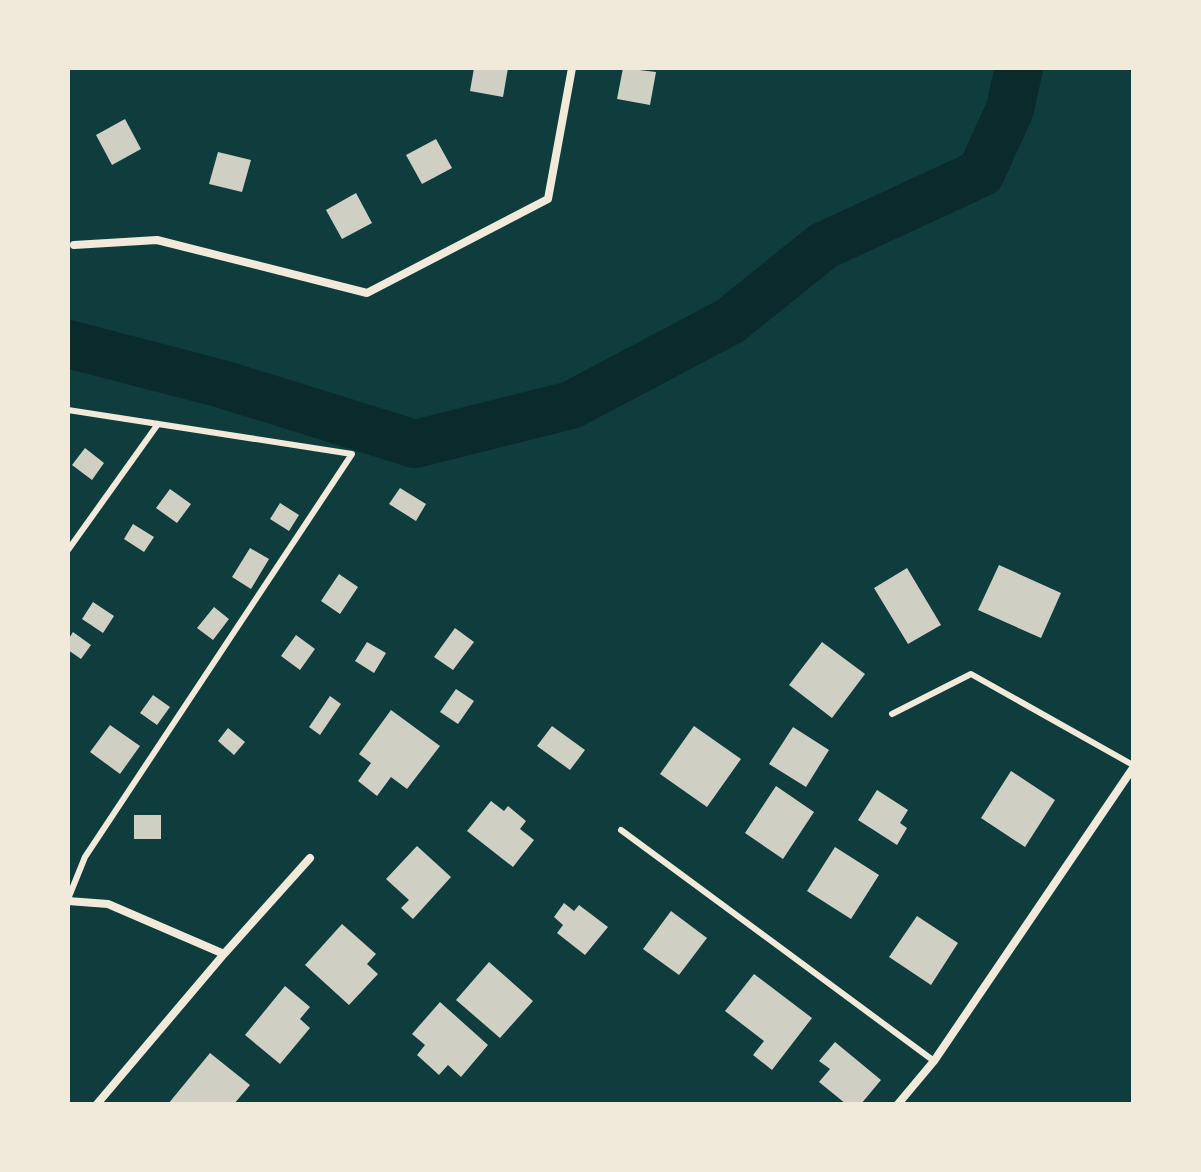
<svg xmlns="http://www.w3.org/2000/svg" width="1201" height="1172" font-family="Arial,sans-serif">
<rect width="100%" height="100%" fill="#0f3d3e"/>
<g fill="none" stroke-linecap="round" stroke-linejoin="round">
<!-- river -->
<path stroke="#0a2a2b" stroke-width="48" d="M68,344L222,384L415,444L571,405L730,321L823,246L981,173L1010,109L1019,68"/>
</g>
<!-- building -->
<path fill="#cfcfc3" d="M474,68H508L503,97L470,91Z
M623,68L656,72L650,105L617,99Z
M125,119L141,149L112,165L96,135Z
M436,139L452,168L422,184L406,155Z
M218,152L251,160L242,192L209,184Z
M356,193L372,223L342,239L326,210Z
M85,448L104,463L92,480L72,465Z
M400,488L426,504L416,521L389,504Z
M170,489L191,504L177,523L156,508Z
M280,503L299,515L289,531L270,519Z
M133,524L154,537L144,552L124,539Z
M250,548L269,559L251,589L232,577Z
M999,565L1061,593L1041,638L978,610Z
M907,568L941,625L908,644L874,588Z
M339,574L358,587L340,614L321,601Z
M93,602L114,616L103,633L82,619Z
M214,607L229,619L213,640L197,628Z
M455,628L474,642L453,670L434,657Z
M73,632L91,645L81,659L68,650V640Z
M296,635L315,649L300,670L281,656Z
M367,642L386,653L374,673L355,661Z
M822,642L865,674L832,718L789,685Z
M456,689L474,701L458,724L440,712Z
M153,695L170,707L157,725L140,713Z
M330,696L341,704L320,735L309,727Z
M391,710L440,746L407,789L391,777L377,796L358,781L371,763L359,754Z
M110,725L140,746L120,774L90,752Z
M552,726L585,750L570,770L537,746Z
M694,726L741,759L707,807L660,774Z
M793,727L829,750L806,787L769,764Z
M228,728L245,742L234,755L218,741Z
M1011,771L1055,800L1025,847L981,818Z
M776,786L814,812L783,859L745,833Z
M877,790L908,810L900,823L907,828L897,845L858,820Z
M491,801L504,811L508,806L526,821L520,829L534,840L513,867L467,831Z
M134,815H161V839H134Z
M417,846L451,877L413,919L401,908L409,900L386,879Z
M835,847L879,875L851,919L807,891Z
M564,903L574,911L579,905L608,927L585,955L557,933L563,925L554,917Z
M671,911L707,938L679,975L643,949Z
M917,916L958,943L931,985L889,957Z
M342,924L376,954L367,964L378,974L349,1005L305,965Z
M489,962L533,1001L500,1038L456,1000Z
M754,974L812,1018L772,1070L753,1055L764,1041L725,1011Z
M285,986L310,1007L300,1019L310,1028L280,1064L245,1035Z
M440,1002L488,1045L461,1077L448,1065L439,1075L417,1055L425,1045L412,1034Z
M835,1042L881,1080L861,1104H846L819,1082L830,1069L819,1061Z
M210,1053L250,1085L234,1104H168Z"/>
<g fill="none" stroke-linecap="round" stroke-linejoin="round">
<!-- service -->
<path stroke="#f1e9da" stroke-width="6" d="M68,410L352,454L85,857L68,899
M68,550L158,424
M892,714L971,674L1133,765
M621,830L934,1061"/>
<!-- minor -->
<path stroke="#f1e9da" stroke-width="8" d="M74,245L157,240L367,293L548,199L572,68
M68,901L108,904L224,954L310,858
M97,1104L224,954
M898,1104L934,1061L1133,768"/>
</g>
<!-- border -->
<rect width="1201" height="1172" fill="none" stroke="#f1e9da" stroke-width="140"/>
</svg>
